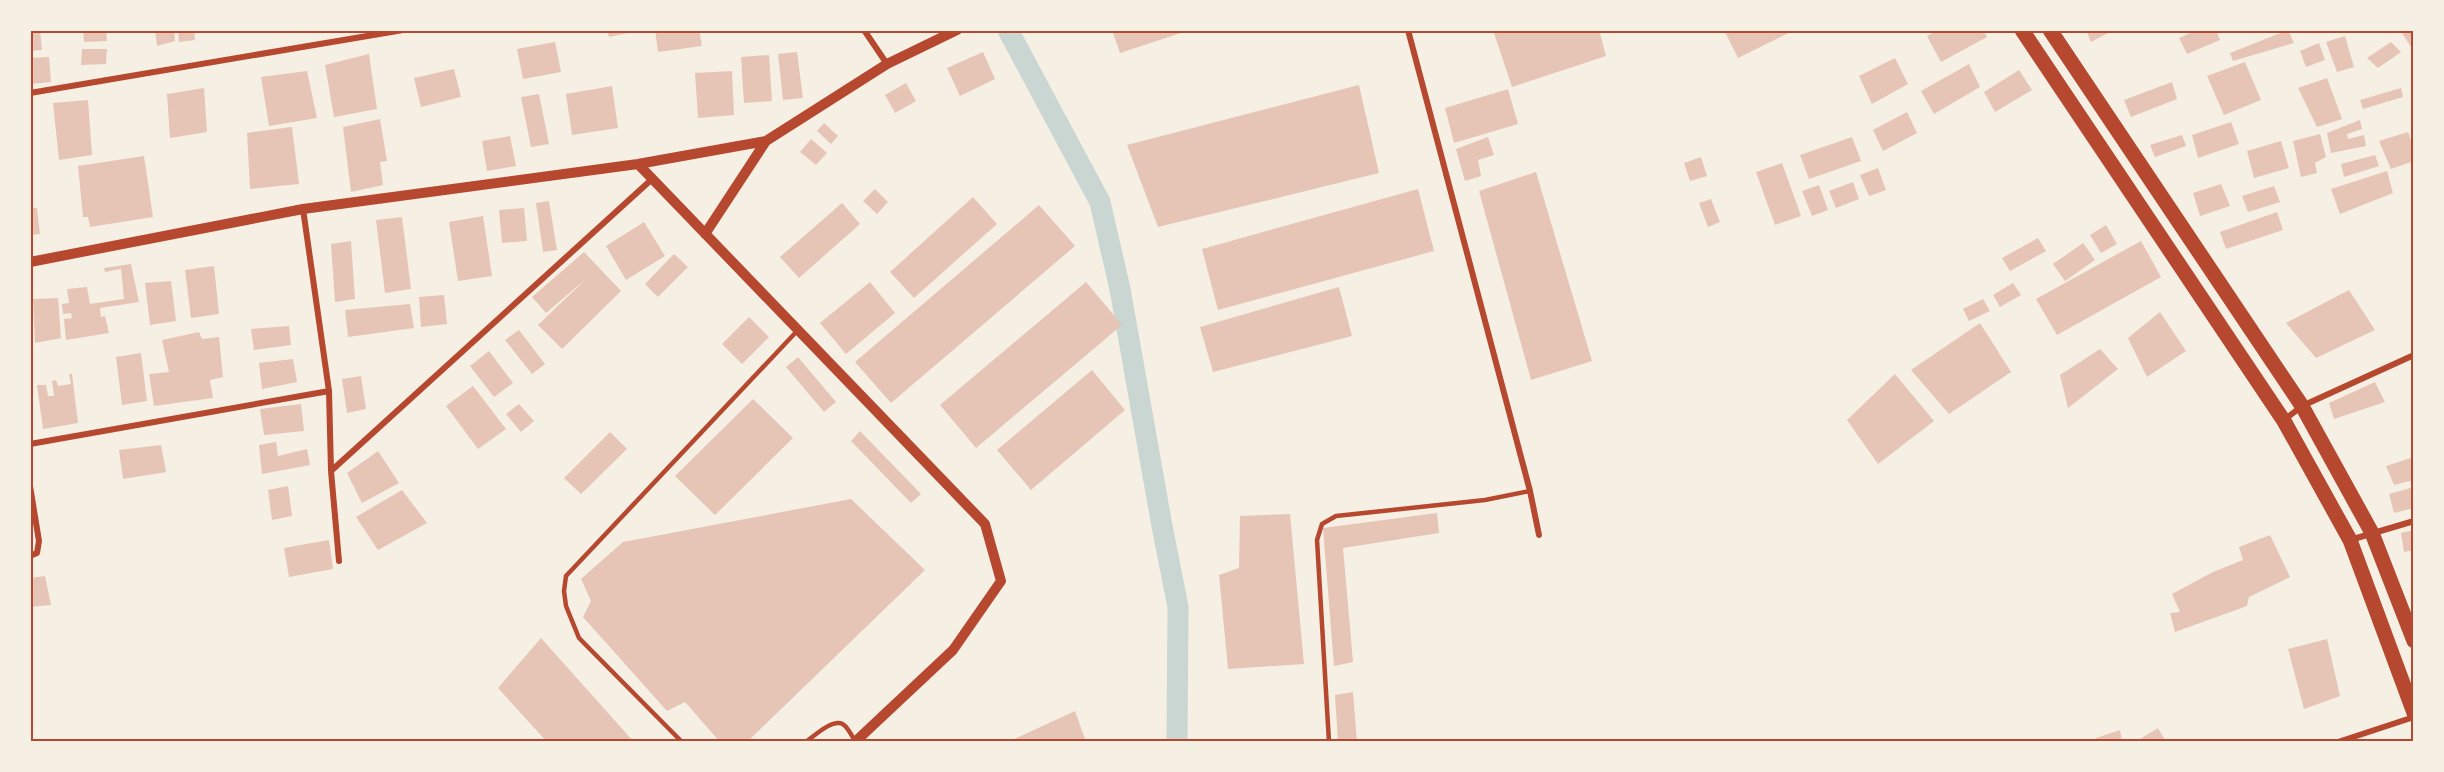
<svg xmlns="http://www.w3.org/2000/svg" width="2444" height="772" font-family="Signika,sans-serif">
<rect width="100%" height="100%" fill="#f6efe4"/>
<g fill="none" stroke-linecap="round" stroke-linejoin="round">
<!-- canal -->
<path stroke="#c9d6d2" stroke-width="21" d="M1008,30L1100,202L1120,289L1162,526L1178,607L1177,742"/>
</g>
<!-- building -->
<path fill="#e6c5b7" d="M30,30H40L42,50L30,51Z
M83,30H106L107,41L84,42Z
M155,30H174L175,41L157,46Z
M178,30H194L195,40L179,42Z
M607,30H637V31L609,37Z
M655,30H699L702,46L658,52Z
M1112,30H1190L1120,53Z
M1493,30H1599L1606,56L1512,87Z
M1724,30H1795L1738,58Z
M1938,30H1983L1987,37L1941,62L1927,36Z
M2086,30H2114L2091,42Z
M2197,30H2216L2220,40L2187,54L2179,38Z
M2288,30L2294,43L2233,61L2230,53Z
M2400,30H2414V45L2411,47Z
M2345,36L2354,67L2337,72L2326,42Z
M555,42L561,72L523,79L517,49Z
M2391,42L2401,52L2378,68L2367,58Z
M2319,43L2325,60L2306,67L2300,51Z
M82,49H107L106,64L81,65Z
M797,52L803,98L783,100L778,54Z
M983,52L995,79L960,96L947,68Z
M369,54L377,109L334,117L325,65Z
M769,55L772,101L744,103L741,57Z
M49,57L51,82L30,84V58Z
M1895,58L1908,84L1872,104L1859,76Z
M2245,62L2261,100L2224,115L2207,76Z
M1969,64L1980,87L1934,114L1921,91Z
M454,69L461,97L421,107L414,78Z
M2019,70L2032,90L1995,112L1984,92Z
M307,71L317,118L269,126L261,77Z
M732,71L734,115L698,118L695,73Z
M2327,78L2342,119L2317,127L2298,88Z
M2172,82L2177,99L2131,117L2124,100Z
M906,83L916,101L895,113L885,95Z
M1359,85L1379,173L1158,227L1127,145Z
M612,86L618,128L572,135L566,94Z
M204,88L207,132L170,138L167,94Z
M2401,88L2403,97L2363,109L2360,100Z
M1508,89L1518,124L1454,143L1445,108Z
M539,94L549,144L531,147L521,97Z
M88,100L92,155L59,160L53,103Z
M1907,112L1917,133L1883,151L1873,130Z
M380,119L387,161L380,162L383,185L351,192L343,127Z
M2360,120L2362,129L2347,134L2348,139L2364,135L2366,146L2331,153L2327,133Z
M2231,122L2239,144L2198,158L2192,135Z
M824,123L838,136L831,144L817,131Z
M292,127L299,184L250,189L247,133Z
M2408,132L2414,149V161L2391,169L2379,141Z
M2320,134L2326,157L2315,163L2317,173L2301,177L2293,141Z
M2182,135L2186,146L2155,157L2150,145Z
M510,136L516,166L487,171L482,141Z
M1488,137L1494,155L1478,160L1481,176L1465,181L1456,149Z
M1852,137L1861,161L1809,179L1800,155Z
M811,139L827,153L816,165L800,152Z
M2281,141L2289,168L2254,178L2247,151Z
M2375,155L2379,166L2344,177L2341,164Z
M144,156L153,217L90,227L88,217H83L78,166Z
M1701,157L1707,176L1690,181L1684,163Z
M1782,163L1801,216L1775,225L1756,172Z
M1878,168L1886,190L1869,196L1860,175Z
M2387,171L2393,193L2340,214L2331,189Z
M1536,172L1592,361L1531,380L1479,191Z
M1853,182L1859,199L1836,208L1829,191Z
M2221,184L2230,206L2200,216L2193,193Z
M1819,185L1828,210L1812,216L1802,191Z
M2274,186L2280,202L2248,212L2242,196Z
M875,189L888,202L877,214L863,201Z
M1418,189L1434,251L1218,310L1202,249Z
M973,197L997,224L914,298L890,272Z
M1711,199L1720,222L1708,227L1699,203Z
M549,201L557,250L543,252L536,203Z
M842,203L860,224L799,278L780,257Z
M1039,205L1075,246L891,403L855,362Z
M30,208H37L40,234L30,235Z
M524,208L527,241L502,243L499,210Z
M2277,212L2283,230L2226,249L2220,232Z
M483,216L492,276L458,281L449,222Z
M402,217L411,289L385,293L376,220Z
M644,222L665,256L626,280L606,246Z
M2106,225L2117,244L2101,253L2090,235Z
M2038,238L2046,251L2010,271L2002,258Z
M351,241L355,299L335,302L331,244Z
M2141,241L2161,277L2057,335L2036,299Z
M2083,243L2095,260L2065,281L2053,264Z
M584,252L621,291L562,349L538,325L587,278L546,313L532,297Z
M674,254L688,267L658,297L645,284Z
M131,264L139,302L100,308L101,317L105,316L109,333L66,340L64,319L72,318L71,313L63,314L62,304L69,303L67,289L87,287L90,304L124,299L121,269L105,272L104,268Z
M214,266L219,314L191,318L185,270Z
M171,281L176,321L150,325L145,283Z
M870,282L895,313L846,354L820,323Z
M1086,282L1122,325L976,448L940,405Z
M2013,283L2021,295L2000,307L1993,295Z
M1339,287L1352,336L1213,372L1200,327Z
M2349,290L2375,330L2316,358L2286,323Z
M444,295L447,324L421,327L419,297Z
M58,298L61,338L35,343L33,299Z
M1983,299L1990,311L1969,321L1963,309Z
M410,304L414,328L348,337L345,310Z
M2160,312L2186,351L2147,377L2128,338Z
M749,317L769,337L742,364L722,344Z
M1980,323L2011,372L1949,414L1911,370Z
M289,326L291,345L254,350L251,329Z
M519,330L545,364L532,374L505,340Z
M199,332L202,339L219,337L223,377L210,380L213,398L154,406L149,374L169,372L162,340Z
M2100,349L2118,369L2068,408L2060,375Z
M489,351L513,383L494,397L470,366Z
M141,353L147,401L122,405L116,357Z
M798,357L836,402L824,412L786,367Z
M293,359L297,382L262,389L259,363Z
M1092,370L1125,410L1031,490L997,450Z
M69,374H72L78,423L43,429L37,385H46L48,396H54L52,381L56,380L58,386L71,384Z
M1895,374L1934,421L1878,464L1847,420Z
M361,376L366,409L347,413L342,379Z
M2375,382L2385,402L2334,419L2329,403Z
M473,386L506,429L478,449L446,406Z
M753,399L793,438L715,515L675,476Z
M301,404L304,431L264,435L260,409Z
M519,404L534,421L521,432L506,414Z
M860,431L921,494L911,503L851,441Z
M610,432L627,449L581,494L564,478Z
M276,442L278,456L307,449L310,465L262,474L259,445Z
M161,445L166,472L123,479L119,450Z
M378,451L399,483L362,503L347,473Z
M2414,457V480L2394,485L2386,466Z
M288,486L292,516L272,520L268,490Z
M2414,487V508L2394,513L2389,494Z
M402,490L427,523L378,550L356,517Z
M851,499L925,570L747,742H720L685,702L667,711L583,617L591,601L581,579L623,542Z
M1437,513L1439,533L1343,548L1353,662L1334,666L1323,528Z
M1290,514L1304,664L1228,669L1219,575L1239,568L1240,516Z
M2414,530V550L2404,552L2401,533Z
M2270,535L2290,577L2249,597L2247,606L2175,632L2170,613L2180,612L2172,594L2213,572L2243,560L2239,547Z
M329,540L333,569L289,577L284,548Z
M45,576L51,605L30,607V578Z
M541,638L634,742H547L498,688Z
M2327,639L2340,696L2304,709L2288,649Z
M1353,692L1357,742H1338L1335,695Z
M1075,711L1086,742H1008Z
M2158,728L2166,742H2135Z
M2120,730L2122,742H2097L2096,738Z"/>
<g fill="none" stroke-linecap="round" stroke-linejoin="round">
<!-- service -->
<path stroke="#b5482f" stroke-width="4.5" d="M682,742L579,638L566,606L564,591L566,576L798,330
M806,742C814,736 834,717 844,725C848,728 852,736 855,741
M1329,742L1317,540L1322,524L1336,516L1485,500L1530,491"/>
<!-- minor -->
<path stroke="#b5482f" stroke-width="6" d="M864,30L887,64
M1408,30L1530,491L1539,535
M30,93L403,30
M303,209L329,391L331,471L651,180
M2284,420L2302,406L2414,355
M30,444L329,391
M331,471L339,561
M30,486L39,541L37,553L30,556
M2350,540L2414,521
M2338,742L2414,717"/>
<!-- tertiary -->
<path stroke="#b5482f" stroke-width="10" d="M638,164L985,524L1001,581L953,650L855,742
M705,234L766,141
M30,262L303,209L638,164L766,141L887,64L957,30"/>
<!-- trunk -->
<path stroke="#b5482f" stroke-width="15" d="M2022,30L2284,421L2350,540L2414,713
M2050,30L2302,406L2372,533L2414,641"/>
</g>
<!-- border -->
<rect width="2444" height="772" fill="none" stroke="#f6efe4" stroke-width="63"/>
<rect x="32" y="32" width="2380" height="708" fill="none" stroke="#b5482f" stroke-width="2"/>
</svg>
